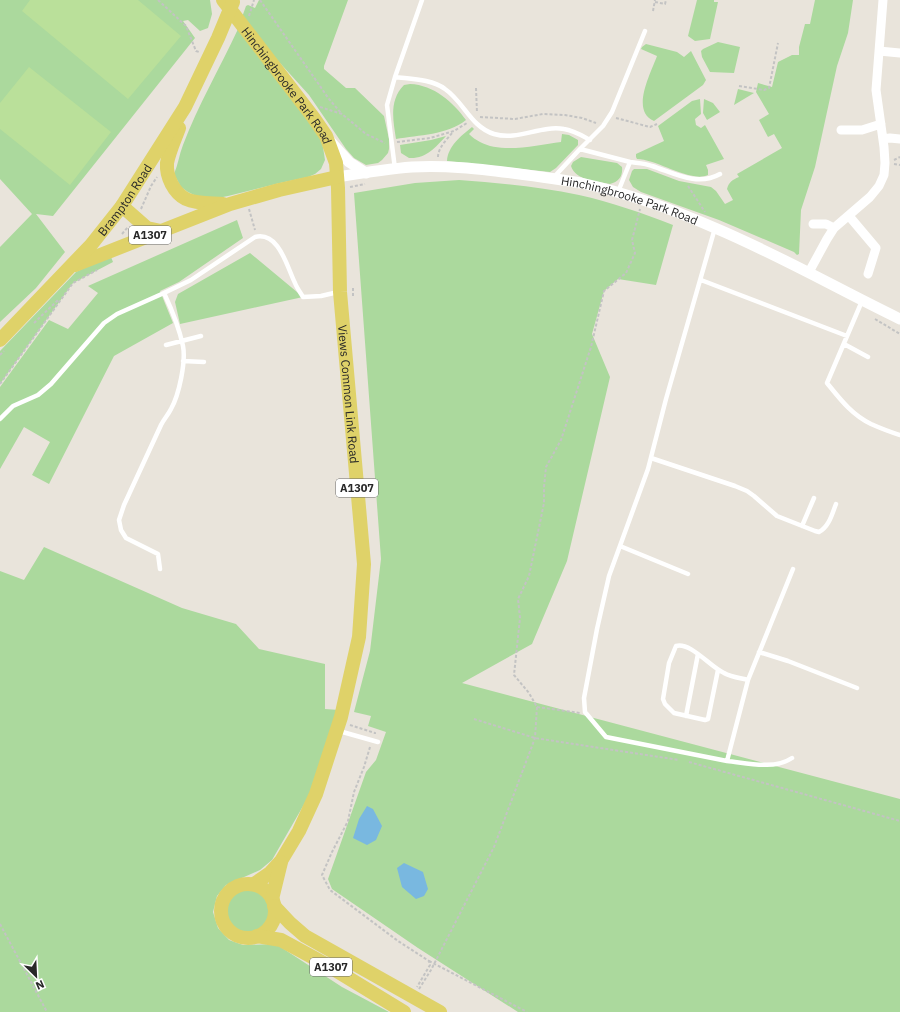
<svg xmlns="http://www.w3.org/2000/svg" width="900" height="1012" font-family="'IBM Plex Sans',sans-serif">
<rect width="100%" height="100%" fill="#e9e4db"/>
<!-- green -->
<path fill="#abd99d" d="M0,0H210L212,14L208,28L200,31L188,20L183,21L195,38L53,216L36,214L65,252L36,288L0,322V247L32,214L0,179Z
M259,0H348L324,66V69L346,88H355L384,116L389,139V149L388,153L382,160L378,163L366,165L354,158L346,149L309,95L241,20L246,6L248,5L255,8Z
M697,0H714V2H718L710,39L695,41L688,36Z
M815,0H853L848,33L837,66L815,167L801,210L799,254L797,255L794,252L719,220L641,192L633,187L629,180L632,171L634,169H647L679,181L711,187L716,191L725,204L733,200L727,189C729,182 732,180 739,177L737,174L782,148L774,134L768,137L759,120L769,114L756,92L758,83L772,87L778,62L792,55H799V47L805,24H810Z
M238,29L317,131L323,147L325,160L321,169L315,174L308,177L280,183L228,196L213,199L196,196L188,192L181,187L174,174C178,165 179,155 183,145C198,105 220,68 238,29Z
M718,42L740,47L734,73L710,72L702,57L701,51L703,49Z
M646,44L677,52L684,57L691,51L706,80L703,85L654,121C630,111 651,73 657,56L641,49L642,47Z
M410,84C434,85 453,102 466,120C447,135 419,135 396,139C393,120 389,100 404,85Z
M738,89L754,93L734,105Z
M700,99L701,114L695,119L696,125L701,128L705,125L724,159L706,165L708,170V175C690,183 657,159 637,159L636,157V154L664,141L658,126L692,101Z
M704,99L713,103L720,112L707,120L703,113Z
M472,127L474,129L469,134C472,137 476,140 480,142C502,154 537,145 561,142L562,134L569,135L578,140V145L556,168L550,172L447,161C448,146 461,136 472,127Z
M446,136C435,148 426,159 409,158L401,153L400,145L431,140Z
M581,157L617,163L622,167C623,176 619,182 610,184C597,181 576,181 571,166L573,162Z
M459,180C500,183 539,187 579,195C611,202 642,213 673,225L656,285L618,279L604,291L592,334L610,377L567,561L532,644L462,683L900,799V1012H518L418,948L332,889L328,879L366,772L376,760L386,732L368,726L371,716L354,712L370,651L381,559L354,193L415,183Z
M237,220L243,238L179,282L160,291L173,323L114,356L49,484L32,475L50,442L24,427L0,469V387L49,320L68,329L98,293L88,286Z
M250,253L303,297L180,324L175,302L178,294Z
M111,257L113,262L73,283L0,384V351L76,272L90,265Z
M44,547L182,608L236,624L259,649L325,664V709L339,710L310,794L272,860L260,870L226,885L217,896L213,912L218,928L229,940L243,945L276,944L342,987L389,1012H0V571L24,580Z
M226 911a22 22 0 1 1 44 0a22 22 0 1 1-44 0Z"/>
<!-- pitch -->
<path fill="#bae09a" d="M30,0H138L181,36L128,99L22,11Z
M29,67L111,132L70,185L0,129V103Z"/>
<!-- water -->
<path fill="#79b8e0" d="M367,806L373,809L382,826L376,840L367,845L353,838L359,819Z
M404,863L423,872L428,889L424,896L416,899L402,887L397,868Z"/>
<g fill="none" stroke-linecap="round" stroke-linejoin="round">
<!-- path -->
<path stroke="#c3c3c3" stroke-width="2" stroke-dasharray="3 2" stroke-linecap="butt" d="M158,0L186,26L196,51L199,52
M260,0L329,99L342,114
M655,2L665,4L666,0
M653,11L655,0
M249,16L254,0
M739,86L764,90L769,88L778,43
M476,88L477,113
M320,107L342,114L366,134L385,143
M480,117L515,119L543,114L565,115L582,118L596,123
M616,118L650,127L657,124
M397,142L430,138L454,131L467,123
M438,157C438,148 447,139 453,132
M894,160L900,157
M894,164L900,165
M688,186L705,212
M350,187L365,184
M141,209L151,186L157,177
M249,209L255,230
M122,234L128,227
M353,288V298
M875,319L900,334
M34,323L58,300
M0,355L4,351
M0,384L73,283L97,270
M537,707L580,713
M474,719L535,738L679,760
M350,725L375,733V734
M370,747L364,767L354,792L348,821L332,852L322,875L330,890L398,941L429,961L430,965L417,987
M689,762L900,821
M0,924L47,1012
M429,961L527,1012
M419,989L431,970L494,847L535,738L537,707L529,693L514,675L520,618L518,599L529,576L544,503V487L546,467L561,440L591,347L604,291L626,273L635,253L632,240L640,209"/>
<!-- service -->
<path stroke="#fff" stroke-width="4.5" d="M395,77C410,79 432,79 445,89C464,102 471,127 494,134C518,141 540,125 564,129C573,130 581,135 590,140
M580,149L603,126L612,112L645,31
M630,162C637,163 645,163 652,166C674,173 697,187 720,174
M395,169L387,105L395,77L422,0
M554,177L580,149L630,162L618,192
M715,228L666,399L648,469L609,576L597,629L584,698L585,712L606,737L727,761L748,680L793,569
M701,280L847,336
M862,301L827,383C840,399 852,415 871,424C880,428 890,432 900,435
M844,344L868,357
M166,345L201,336
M183,361L204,362
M0,419L13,406L38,395L51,384L104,323L117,314L164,293
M651,458L735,486L747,491L754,496L777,516L815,531L819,532C829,527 832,514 836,504
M802,526L814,498
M620,546L688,574
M160,569L158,554L126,538L121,530L119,520L124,505L161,425C164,419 168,415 171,409C179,395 186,362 183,346C179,327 172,310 164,293L191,280L255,237C279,231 287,267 295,283C297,288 300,292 303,297L321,296L338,292
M759,652L788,661L857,688
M718,670L708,719L705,720L674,713L665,704L663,699L669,663L676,646C691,642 710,667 724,673C731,677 740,678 748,680
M686,716L698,654
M339,731L378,742
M727,761C747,763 774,770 792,758"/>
<!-- minor -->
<path stroke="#fff" stroke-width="9" d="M879,51L900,53
M841,130H862L881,124
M883,139L890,138L900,139
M849,216L876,248L868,274
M813,224H826L834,228
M809,272L827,239L834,228L870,197L879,186L884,175L885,163L884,147L876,90L883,0"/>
<!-- tertiary -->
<g stroke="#fff" stroke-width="11">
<path d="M329,140L349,162L366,173"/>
<path id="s1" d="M337,177C362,173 387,169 412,167C446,165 479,169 512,173C535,176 558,179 581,183C627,193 672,209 715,228C779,255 838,289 900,319"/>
</g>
<!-- primary -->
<g stroke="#dfd269" stroke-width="14">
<path id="s2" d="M223,0L313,117L326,136L336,163L338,188L340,292L364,564L359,637L341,717L316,794L299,831L281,861L270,873L254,884"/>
<path d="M179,128C175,139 169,152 167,163C166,177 174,193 186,199C197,204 211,203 223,204"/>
<path d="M122,206L147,228L161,231"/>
<path d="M75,265L230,204L279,190L337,177"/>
<path id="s3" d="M0,340L91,245L122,206L185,107L218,38L233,2"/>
<circle cx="248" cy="911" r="27"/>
<path d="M272,899L281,862"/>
<path d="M274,906L290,923L305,936L440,1012"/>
<path d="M257,936L281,940L327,965L404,1012"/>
</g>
</g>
<g text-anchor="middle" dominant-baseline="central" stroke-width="3.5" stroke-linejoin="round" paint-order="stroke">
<!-- shield labels -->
<g fill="#fff" stroke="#686868" stroke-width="1">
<rect x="129" y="226" width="42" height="18" rx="3"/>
<rect x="336" y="479" width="42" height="18" rx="3"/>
<rect x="310" y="958" width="42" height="18" rx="3"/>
</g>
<g font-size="11" font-weight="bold" fill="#282828">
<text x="150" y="235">A1307</text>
<text x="357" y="488">A1307</text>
<text x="331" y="967">A1307</text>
</g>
<!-- street labels -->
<g font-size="12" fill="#282828" stroke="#fff">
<text stroke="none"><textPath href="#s2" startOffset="107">Hinchingbrooke Park Road</textPath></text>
<text stroke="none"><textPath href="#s3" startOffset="188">Brampton Road</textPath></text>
<text stroke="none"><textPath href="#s1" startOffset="297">Hinchingbrooke Park Road</textPath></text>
<text stroke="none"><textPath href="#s2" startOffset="431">Views Common Link Road</textPath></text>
</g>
</g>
<!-- north arrow -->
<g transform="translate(36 976) rotate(156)" stroke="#ffffff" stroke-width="3" paint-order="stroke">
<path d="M0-3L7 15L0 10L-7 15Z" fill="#282828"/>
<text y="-6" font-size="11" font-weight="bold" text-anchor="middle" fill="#282828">N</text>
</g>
</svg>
